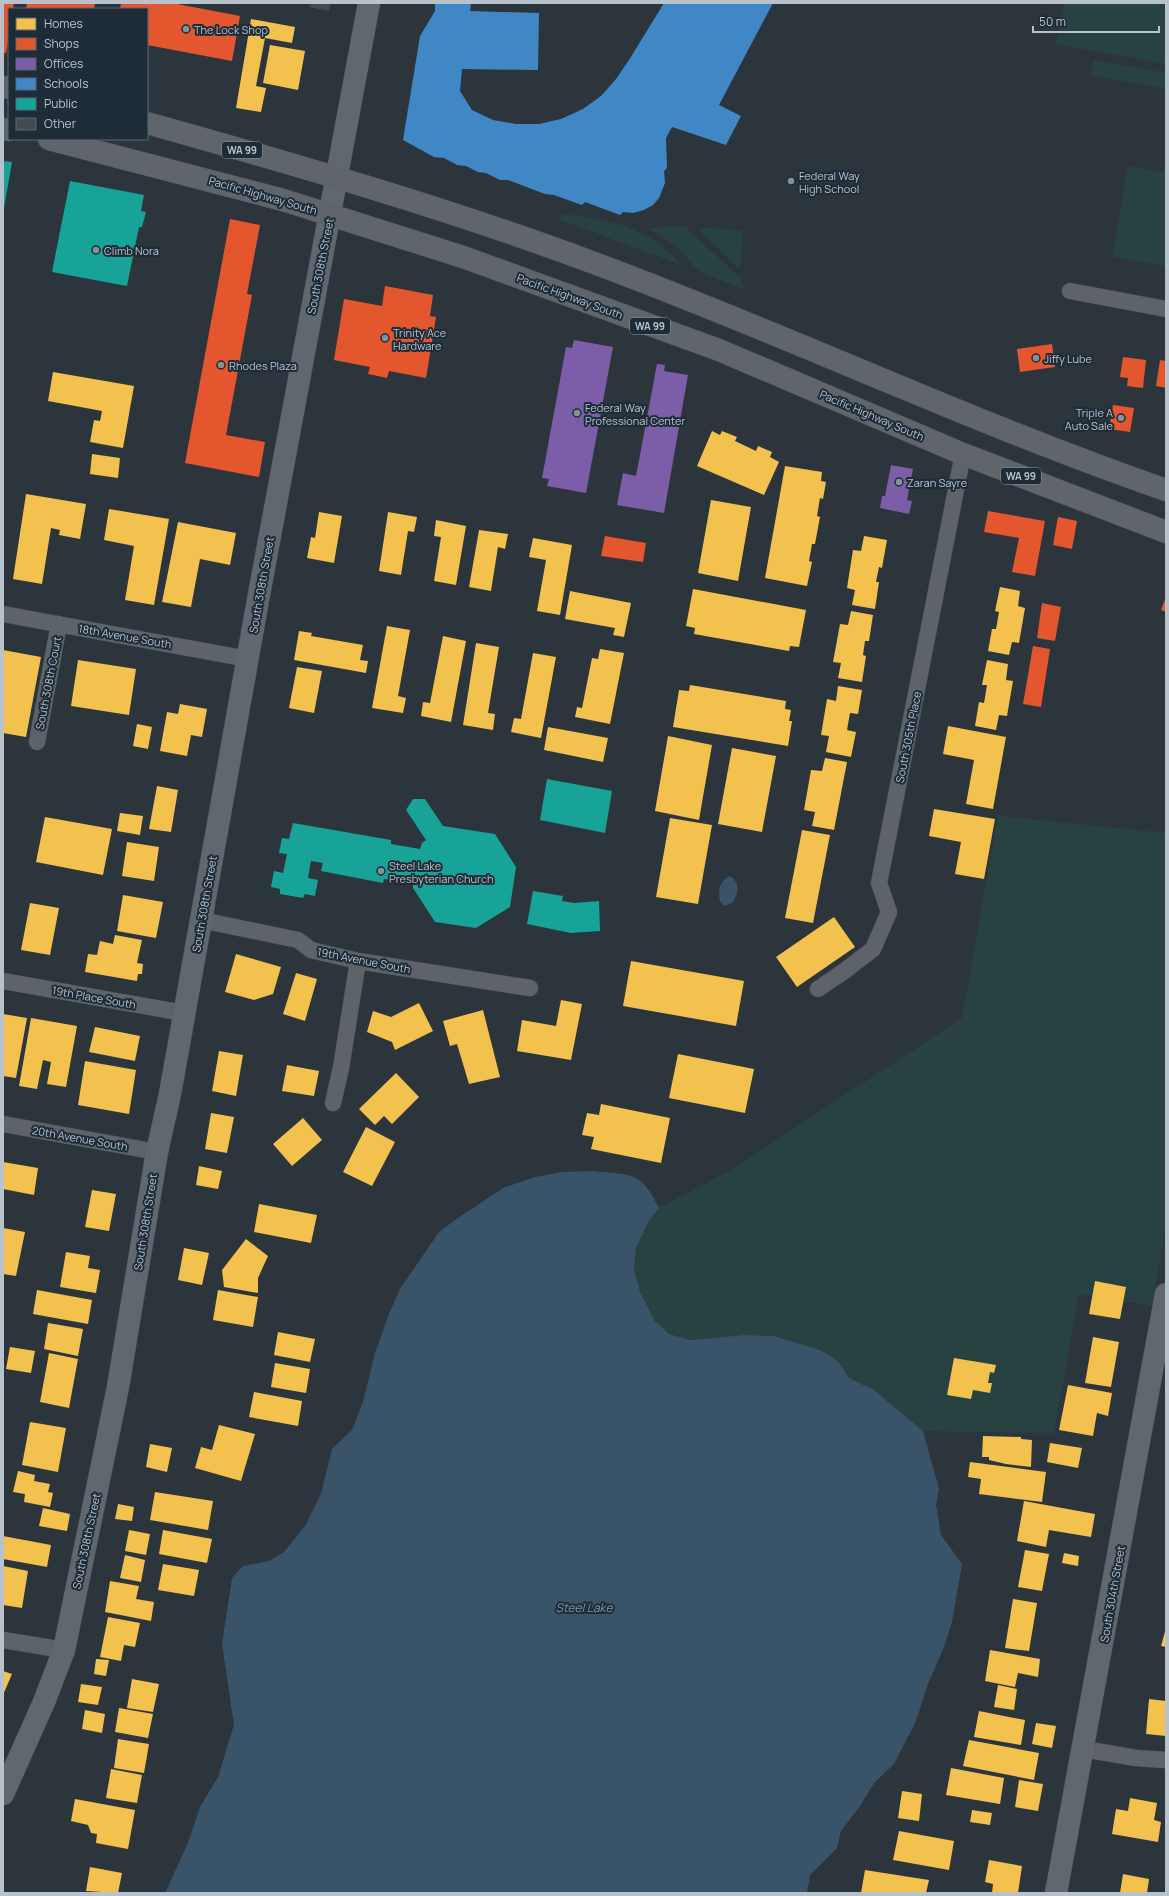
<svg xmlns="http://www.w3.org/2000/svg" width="1169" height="1896" font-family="Manrope,sans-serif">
<rect width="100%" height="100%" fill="#2c353c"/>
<!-- green -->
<path fill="#284242" d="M1064,3H1166V64L1056,44Z
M1094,60L1166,73V89L1091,75Z
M1128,166L1166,173V266L1112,257Z
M564,214C612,221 648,226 681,265L558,219Z
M685,226L742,280L743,289L698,271L680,250L662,236L650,229L651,228Z
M701,227L743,231L741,267H738L701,232Z
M998,816L1166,833V1222L1152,1306L1079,1294L1054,1433L923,1431L874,1390L849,1378L839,1362L795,1342L774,1336L745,1335L690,1340L669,1334L655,1321L640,1292L634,1269L636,1248L649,1221L659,1208L731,1170L962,1018Z"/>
<!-- water -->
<path fill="#395368" d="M730,876C741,882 738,896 732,903L724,906L720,901C718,890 719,881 730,876Z
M592,1171C630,1175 641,1170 659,1208L649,1221L636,1248L634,1269L640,1292L655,1321L669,1334L690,1340L745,1335L774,1336L820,1350L839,1362L849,1378L874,1390L923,1431L939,1489L936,1505L941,1535L962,1564L952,1622L944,1647L928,1684L916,1721L894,1764L874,1783L860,1806L841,1831L837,1848L810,1875L807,1893H165L188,1843L200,1807L218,1777L234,1725L222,1644L232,1578L243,1566L269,1561L284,1552L305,1526L321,1494L332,1449L352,1430L363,1402L375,1353L389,1314L400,1289L439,1232L455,1220L503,1188L535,1177L562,1172Z"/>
<!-- homes -->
<path fill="#f2c14e" d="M251,19L295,27L292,43L265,38L256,86L266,88L261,112L236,108Z
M270,45L305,51L298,90L263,83Z
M53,372L134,386L123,448L90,442L94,420L100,421L102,411L48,401Z
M712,431L720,435L722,431L737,437L735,441L756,451L758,446L772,452L770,457L779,462L764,495L697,466Z
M92,454L120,458L118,478L90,474Z
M785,466L822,472L821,481L826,482L823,499L820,498L817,516L820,517L815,544H812L809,561L812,562L807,586L765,578Z
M26,494L86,504L80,539L59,535L60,530L51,528L42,584L13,579Z
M711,500L751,507L738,581L698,573Z
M109,509L169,519L154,605L125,600L134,546L104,540Z
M319,512L342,516L334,563L307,558L311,537L315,538Z
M388,512L417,517L414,532L408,531L401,575L379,571Z
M436,520L466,526L456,585L434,581L441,537L434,536Z
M178,522L236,533L230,565L200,559L191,607L162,602Z
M479,530L508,534L505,549L498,547L491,591L469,587Z
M864,536L887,540L882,568L879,567L876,582H879L875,609L852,605L855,590L847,588L853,550L861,551Z
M533,538L572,545L560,615L537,611L546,560L529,557Z
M1000,587L1020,591L1018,606L1025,608L1019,643L1012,642L1009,655L988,651L992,629H996L999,612L995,611Z
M693,589L806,610L799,647L790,646L789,651L694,634L695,628L686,626Z
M570,591L631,603L624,637L613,635L615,628L565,619Z
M851,611L873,615L869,641H865L863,655L866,656L862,682L838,678L841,663L833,662L840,624L848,625Z
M387,626L410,630L398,696L406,698L403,713L372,708Z
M299,631L312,633L311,636L363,645L360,660L368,661L366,673L294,660Z
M443,636L466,641L451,722L421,716L423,702L430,703Z
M476,643L499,647L488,713L495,714L493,730L463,725Z
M600,649L624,653L610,724L575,717L577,707L582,708L592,658L598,659Z
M3,650L41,657L26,737L3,733Z
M533,653L556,657L541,738L511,732L514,718L521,719Z
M78,660L136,669L129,715L71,706Z
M987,660L1008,664L1006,680L1013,681L1007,716L999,715L996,730L975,726L979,702L984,703L987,685H982Z
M297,667L322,671L314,713L289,708Z
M690,685L786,701L785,709L791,710L789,721H792L788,746L673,727L679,690L689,691Z
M838,686L862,690L858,714L850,713L847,730L856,732L851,757L826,752L829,736L821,735L827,699L836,701Z
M180,704L207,709L202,737L191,735L187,756L160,751L167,712L178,714Z
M137,724L152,727L148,749L133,746Z
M948,726L1006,737L993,809L966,804L974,760L943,754Z
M548,727L608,738L603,762L544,750Z
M668,736L712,745L699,820L655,811Z
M732,748L776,756L762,832L718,824Z
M825,758L847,762L834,830L812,826L815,812L804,810L811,770L822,771Z
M157,786L178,790L171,832L149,829Z
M934,809L995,819L984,879L955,874L961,842L929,836Z
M120,813L143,816L140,835L117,831Z
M45,817L112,829L103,875L36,862Z
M670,818L712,825L698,904L656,897Z
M802,830L830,835L813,923L785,918Z
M127,842L159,847L154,881L122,876Z
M123,895L163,902L156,938L117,931Z
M30,903L59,908L50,955L21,950Z
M834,917L855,947L797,987L776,957Z
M115,935L142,940L137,963L143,964L142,974H138L137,981L85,972L88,954L97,955L100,941L113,944Z
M236,954L281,967L273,994L254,1000L225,992Z
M631,961L744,981L736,1026L623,1006Z
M296,973L317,979L305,1021L283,1014Z
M561,1000L582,1004L571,1060L517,1051L522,1020L556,1026Z
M419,1003L433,1031L395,1050L392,1042L367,1032L373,1011L391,1017Z
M483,1010L500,1077L469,1084L457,1044L450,1046L443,1021Z
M3,1014L27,1018L16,1078L3,1076Z
M31,1018L77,1026L66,1087L47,1084L51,1062L43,1060L37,1089L19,1086Z
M95,1027L140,1036L135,1061L89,1052Z
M219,1051L243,1055L236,1096L212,1091Z
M678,1054L754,1069L745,1113L669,1098Z
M85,1061L136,1070L129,1114L78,1105Z
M287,1065L319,1071L314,1096L282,1091Z
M396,1073L419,1097L392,1124L384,1116L375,1125L359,1109Z
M601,1104L670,1118L661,1163L591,1149L594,1137L582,1135L587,1113L599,1115Z
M211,1113L234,1117L227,1153L205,1149Z
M303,1118L322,1140L292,1166L273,1144Z
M366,1127L395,1142L372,1186L343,1172Z
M3,1162L38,1168L34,1195L3,1189Z
M199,1166L222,1171L218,1189L196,1185Z
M92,1190L116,1194L109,1231L85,1227Z
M259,1204L317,1215L311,1243L254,1232Z
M3,1228L25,1232L16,1276L3,1274Z
M246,1239L268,1256L258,1278V1293L224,1287L222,1270Z
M184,1248L209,1253L202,1285L178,1280Z
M66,1252L90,1256L88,1268L100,1270L96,1293L60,1287Z
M1095,1281L1126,1287L1120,1319L1089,1314Z
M37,1290L92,1300L88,1324L33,1314Z
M218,1290L258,1297L253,1327L213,1320Z
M48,1323L83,1329L78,1356L44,1349Z
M278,1332L315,1339L310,1362L274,1355Z
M1093,1337L1119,1342L1111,1387L1085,1383Z
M10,1347L35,1351L31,1373L6,1369Z
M49,1353L78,1359L69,1408L40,1402Z
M954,1358L996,1365L994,1373L990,1372L988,1383H992L990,1393L973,1390L971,1399L947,1395Z
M275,1363L310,1369L306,1393L271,1387Z
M1068,1385L1112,1393L1108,1416L1097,1413L1093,1436L1059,1430Z
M254,1392L302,1401L298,1426L249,1417Z
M30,1422L66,1428L58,1472L22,1465Z
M219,1425L255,1434L241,1481L195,1468L201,1447L212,1450Z
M983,1436L1021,1437V1439L1032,1440L1031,1467L1006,1464L989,1460V1457H982Z
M1050,1443L1082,1448L1078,1468L1047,1462Z
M150,1444L172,1448L167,1472L146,1467Z
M970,1462L1046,1472L1042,1502L979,1494L981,1479L968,1477Z
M18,1471L35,1475L34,1481L50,1484L48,1492L53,1493L50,1507L24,1502L25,1494L13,1492Z
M155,1492L213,1501L208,1530L150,1520Z
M1024,1501L1095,1514L1091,1537L1049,1530L1046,1547L1017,1541Z
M118,1504L134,1507L132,1521L115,1519Z
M43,1508L70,1514L67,1531L39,1526Z
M129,1530L150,1534L146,1555L125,1551Z
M163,1530L212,1539L207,1563L159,1554Z
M3,1536L51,1545L47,1567L3,1559Z
M1025,1550L1049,1554L1042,1591L1018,1587Z
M1064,1553L1079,1556L1078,1566L1062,1563Z
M125,1555L145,1560L141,1582L120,1578Z
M163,1564L199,1570L194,1596L158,1590Z
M3,1566L28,1571L22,1608L3,1605Z
M110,1581L139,1586L136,1599L154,1602L151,1621L105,1612Z
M1013,1599L1037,1603L1029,1651L1005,1648Z
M108,1617L140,1623L135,1647L124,1645L121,1661L100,1657Z
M1166,1628V1647L1161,1646Z
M990,1650L1040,1659L1038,1677L1018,1673L1015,1687L985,1681Z
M96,1659L109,1660L106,1676L94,1674Z
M3,1671L12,1674L3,1695Z
M132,1679L159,1684L153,1712L127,1708Z
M81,1684L102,1687L98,1705L78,1702Z
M998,1685L1017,1689L1014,1710L994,1707Z
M1149,1699L1166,1701V1736L1146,1734Z
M119,1708L153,1714L148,1738L115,1732Z
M85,1710L105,1714L102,1733L82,1729Z
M979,1711L1025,1720L1021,1745L974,1737Z
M1036,1723L1056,1726L1052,1748L1032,1744Z
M118,1739L149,1744L144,1773L114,1768Z
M969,1740L1039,1753L1034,1780L963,1766Z
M951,1768L1004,1778L1000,1804L946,1795Z
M111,1769L142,1775L137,1803L106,1798Z
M1019,1780L1043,1784L1038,1811L1015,1807Z
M902,1791L922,1794L919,1821L898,1818Z
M1130,1798L1157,1803L1154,1820L1161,1822L1158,1842L1112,1834L1116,1809L1128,1811Z
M75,1799L135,1810L128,1849L96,1843L97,1834L91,1833L88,1825L71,1821Z
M972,1810L992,1813L990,1825L970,1822Z
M899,1831L954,1841L949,1870L893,1860Z
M989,1860L1022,1866L1018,1893H992L993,1884L985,1882Z
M90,1867L122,1873L118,1893L86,1891Z
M865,1870L929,1880L926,1893H861Z
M1123,1874L1149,1879L1147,1893H1120Z"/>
<!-- shops -->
<path fill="#e4572e" d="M3,3H14L13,9H9V35L6,53H3Z
M27,3H95L94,9H26Z
M121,3H172L240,16L232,61L147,45V9H120Z
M230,219L260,225L247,294L252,295L226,435L265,442L259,477L185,463Z
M385,286L433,295L430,316L436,317L426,378L389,371L387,378L368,374L370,367L334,360L344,299L382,306Z
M1052,344L1055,367L1020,372L1017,349Z
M1123,357L1146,360L1143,388L1127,386L1128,378L1120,377Z
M1160,360L1166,361V388L1156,386Z
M1113,405L1134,408L1130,432L1109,429Z
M988,511L1045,521L1035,576L1012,572L1019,538L984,532Z
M1058,517L1077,521L1072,549L1053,545Z
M605,536L646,543L643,562L601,556Z
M1166,597V612L1161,610Z
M1042,603L1061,607L1055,641L1037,638Z
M1033,646L1050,649L1041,707L1023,704Z"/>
<!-- offices -->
<path fill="#7b5ea7" d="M574,340L613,347L586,493L547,486L549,479L542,478L566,347L572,348Z
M657,364L665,365L664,371L688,375L664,513L617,505L623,473L636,476Z
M891,465L913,469L907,500L912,501L909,514L880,508L882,496H885Z"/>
<!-- schools -->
<path fill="#3f88c5" d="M435,3H471L470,11L539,13L538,70L462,69L460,91L472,110L493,120L516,124H539L561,119L583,109L601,96L616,79L629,60L664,3H773L719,105L741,116L726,145L672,127L666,138L667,168L664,171L665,183L659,198L653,205L644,210L633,213L623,212L620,215L585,202L582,205L554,195L545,194L508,180H500L486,173L478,172L466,166L457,165L444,158L434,157L403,140L420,36L435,11Z"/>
<!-- public -->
<path fill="#17a398" d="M3,161L12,162L4,208H3Z
M70,181L144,195L141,211L146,212L142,227H139L127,286L52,272Z
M547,779L612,791L605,833L540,820Z
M413,799H425L443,826L495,834L516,867L510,907L476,928L435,922L413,888V883L384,879L383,883L321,871L323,863L311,861L308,878L318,880L315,896L305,894L303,898L280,894V889L271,887L274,871L283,873L287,854L279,853L282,838L289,839L293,823L391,840V844L420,849L422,843L426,840L406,810Z
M533,891L563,896L562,901L574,903L599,901L600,931L571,933L527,924Z"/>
<!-- building -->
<path fill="#434a50" d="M310,3H331L329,11L309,7Z"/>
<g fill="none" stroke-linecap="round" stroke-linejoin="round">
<!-- street casing -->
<g stroke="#4b5156" stroke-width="17">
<path id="street" d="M1070,291L1166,309
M3,614L248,659
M37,742L59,624
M201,920L298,940L311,950L358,961L530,988
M3,981L184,1013
M818,989L843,972L873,949L889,912L879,883L963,454
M333,1103L341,1068L358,961
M3,1124L157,1152
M3,1640L64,1650
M1084,1749L1136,1758L1166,1760"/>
</g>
<!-- secondary casing -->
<g stroke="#4b5156" stroke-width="23">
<path id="secondary" d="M3,1794L44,1702L64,1650L118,1387L157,1152L170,1094L258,600L369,3
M1056,1893L1166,1294"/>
</g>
<!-- primary casing -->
<g stroke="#4a5259" stroke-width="23">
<path id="primary" d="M3,87L9,88
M147,123C297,165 447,208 594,263C786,334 972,423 1166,490
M3,129L9,130
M49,139L283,200L463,257L719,350L963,454L1166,532"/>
</g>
<!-- street -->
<use href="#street" stroke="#5d6369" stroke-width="16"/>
<!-- secondary -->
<use href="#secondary" stroke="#61676e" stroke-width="22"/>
<!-- primary -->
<use href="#primary" stroke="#5f656b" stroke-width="22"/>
</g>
<!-- markers -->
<g fill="#86919a" stroke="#1e2c38" stroke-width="1.5">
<circle cx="186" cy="29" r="4"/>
<circle cx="791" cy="181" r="4"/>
<circle cx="96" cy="250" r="4"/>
<circle cx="385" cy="338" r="4"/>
<circle cx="1036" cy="358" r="4"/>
<circle cx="221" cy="365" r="4"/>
<circle cx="577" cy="413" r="4"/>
<circle cx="1121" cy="418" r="4"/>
<circle cx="899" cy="482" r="4"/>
<circle cx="381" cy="871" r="4"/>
</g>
<g text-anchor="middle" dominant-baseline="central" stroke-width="4" stroke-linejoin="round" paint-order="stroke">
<!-- shield labels -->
<g fill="#1e2c38" stroke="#8995a0" stroke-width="1">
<rect x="222" y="142" width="40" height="16" rx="3"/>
<rect x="630" y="318" width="40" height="16" rx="3"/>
<rect x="1001" y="468" width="40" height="16" rx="3"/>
</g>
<g font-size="10" font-weight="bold" fill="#b7c2cc">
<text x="242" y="150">WA 99</text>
<text x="650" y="326">WA 99</text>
<text x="1021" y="476">WA 99</text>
</g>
<!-- poi labels -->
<g font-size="11" fill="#b7c2cc" stroke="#1e2c38" text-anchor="start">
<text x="194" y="29">The Lock Shop</text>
<text x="799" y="175">Federal Way<tspan x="799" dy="13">High School</tspan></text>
<text x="104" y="250">Climb Nora</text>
<text x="393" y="332">Trinity Ace<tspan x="393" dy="13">Hardware</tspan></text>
<text x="1044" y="358">Jiffy Lube</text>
<text x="229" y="365">Rhodes Plaza</text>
<text x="585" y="407">Federal Way<tspan x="585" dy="13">Professional Center</tspan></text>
<text x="1113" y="412" text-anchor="end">Triple A<tspan x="1113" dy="13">Auto Sale</tspan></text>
<text x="907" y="482">Zaran Sayre</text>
<text x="389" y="865">Steel Lake<tspan x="389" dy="13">Presbyterian Church</tspan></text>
</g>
<!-- street labels -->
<g font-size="11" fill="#b7c2cc" stroke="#1e2c38">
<text transform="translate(263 195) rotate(16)">Pacific Highway South</text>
<text transform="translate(320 266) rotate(-79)">South 308th Street</text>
<text transform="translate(570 296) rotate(20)">Pacific Highway South</text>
<text transform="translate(872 415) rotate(23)">Pacific Highway South</text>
<text transform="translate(261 585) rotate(-80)">South 308th Street</text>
<text transform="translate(125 636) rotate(10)">18th Avenue South</text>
<text transform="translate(48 683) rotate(-79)">South 308th Court</text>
<text transform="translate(908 737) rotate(-79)">South 305th Place</text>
<text transform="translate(204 904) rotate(-80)">South 308th Street</text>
<text transform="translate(364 960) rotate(11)">19th Avenue South</text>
<text transform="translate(94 997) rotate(10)">19th Place South</text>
<text transform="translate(80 1138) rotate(10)">20th Avenue South</text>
<text transform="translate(145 1222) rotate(-81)">South 308th Street</text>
<text transform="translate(86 1541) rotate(-78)">South 308th Street</text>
<text transform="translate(1112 1594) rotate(-80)">South 304th Street</text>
</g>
<!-- water labels -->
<g font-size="12" font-style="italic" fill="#7697b0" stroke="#1e2c38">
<text x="584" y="1607">Steel Lake</text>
</g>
</g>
<!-- border -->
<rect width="1169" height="1896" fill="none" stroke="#b7c2cc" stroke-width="8"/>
<!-- legend -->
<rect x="8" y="8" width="140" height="132" fill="#1e2c38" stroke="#5b6873"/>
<rect x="16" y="18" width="20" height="12" fill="#f2c14e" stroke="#5b6873"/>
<text x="44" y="28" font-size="12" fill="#b7c2cc">Homes</text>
<rect x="16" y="38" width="20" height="12" fill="#e4572e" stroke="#5b6873"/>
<text x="44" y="48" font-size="12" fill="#b7c2cc">Shops</text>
<rect x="16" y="58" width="20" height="12" fill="#7b5ea7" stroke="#5b6873"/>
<text x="44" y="68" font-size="12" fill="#b7c2cc">Offices</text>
<rect x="16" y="78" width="20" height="12" fill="#3f88c5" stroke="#5b6873"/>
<text x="44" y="88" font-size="12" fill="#b7c2cc">Schools</text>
<rect x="16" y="98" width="20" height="12" fill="#17a398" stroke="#5b6873"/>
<text x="44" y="108" font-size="12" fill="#b7c2cc">Public</text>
<rect x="16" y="118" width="20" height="12" fill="#434a50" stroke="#5b6873"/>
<text x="44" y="128" font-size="12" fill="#b7c2cc">Other</text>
<!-- scale -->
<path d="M1033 26v6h126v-6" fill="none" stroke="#b7c2cc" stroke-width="2"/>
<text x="1039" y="26" font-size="12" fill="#b7c2cc" stroke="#1e2c38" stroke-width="3" paint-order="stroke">50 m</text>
</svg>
